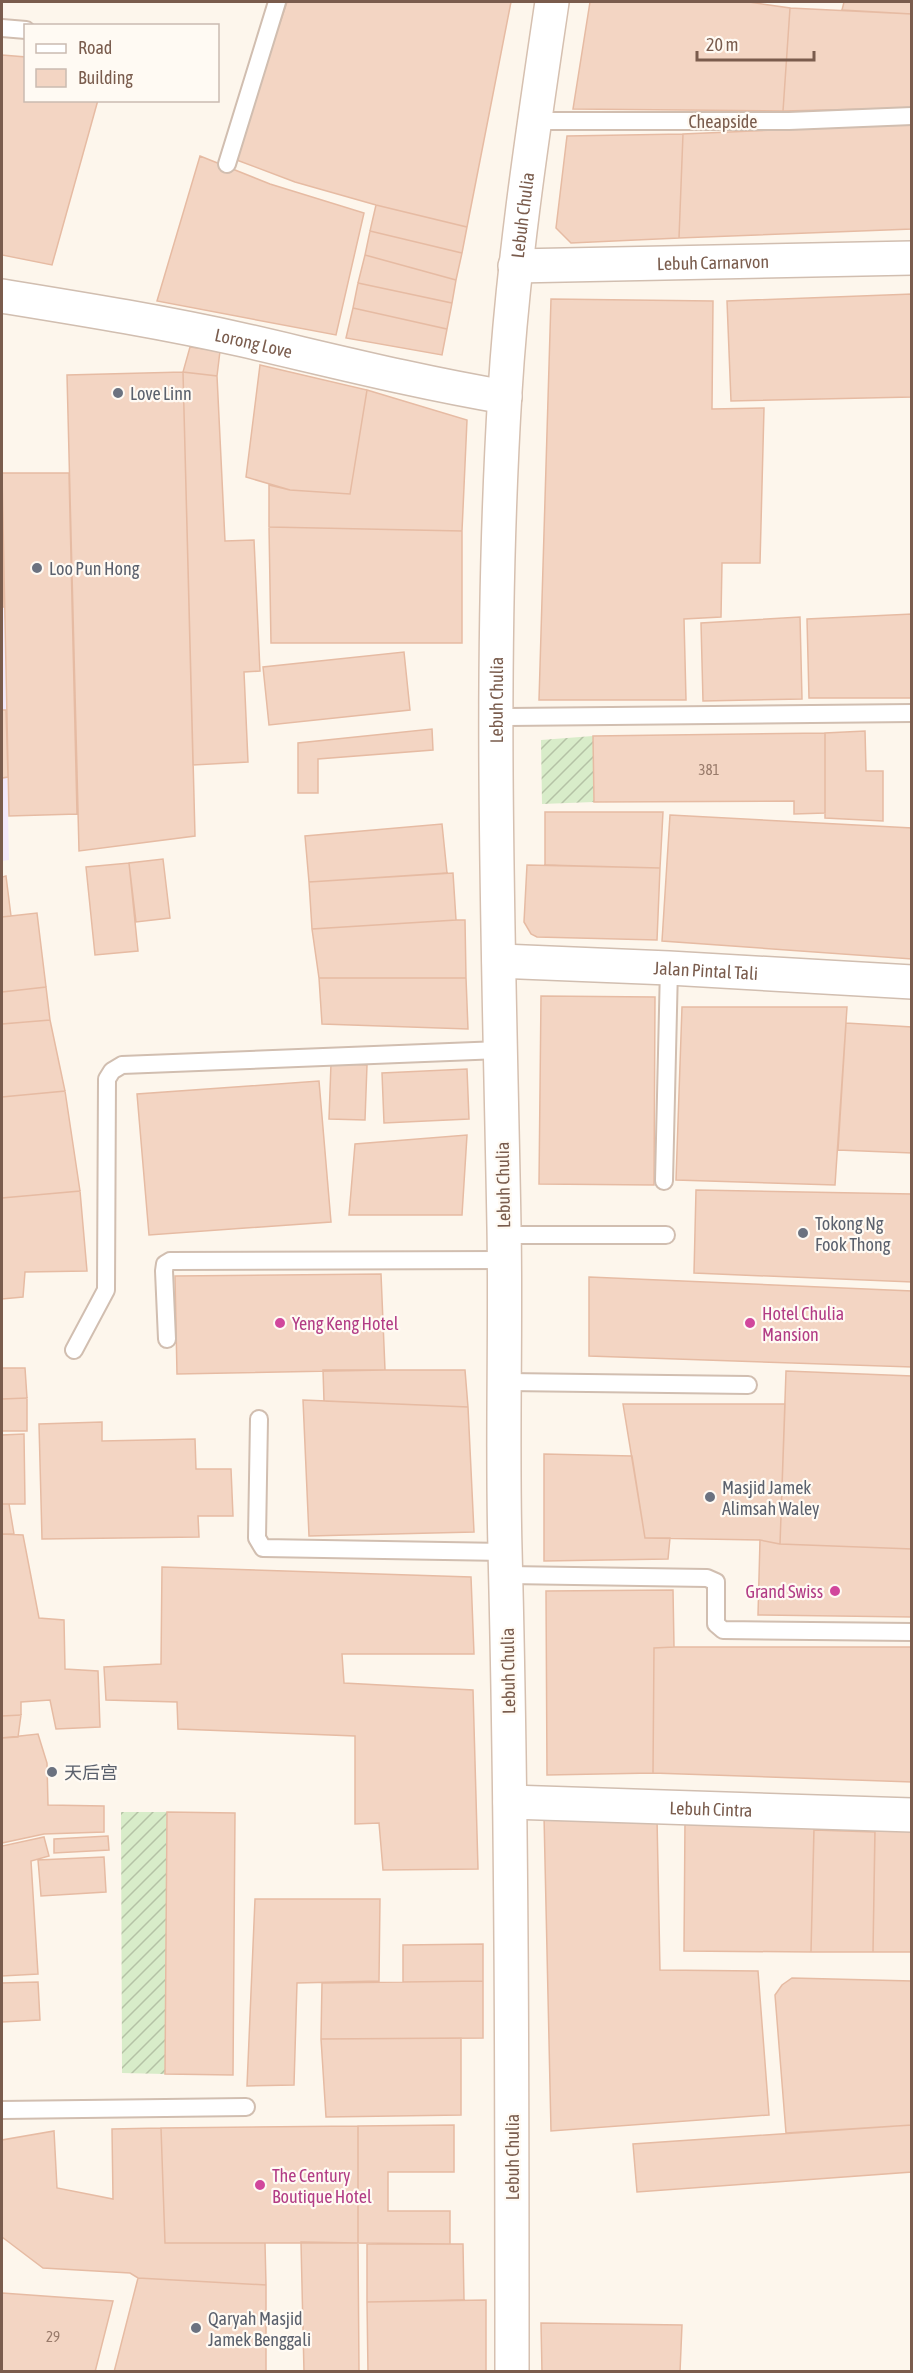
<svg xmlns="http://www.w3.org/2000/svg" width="913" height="2373" font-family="'Asap Condensed','Noto Sans SC',sans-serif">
<defs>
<pattern id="garden-furrows" width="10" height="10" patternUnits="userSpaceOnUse" patternTransform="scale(1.5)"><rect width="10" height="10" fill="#d8ecc9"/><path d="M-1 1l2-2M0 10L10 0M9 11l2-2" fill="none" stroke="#b4c2a5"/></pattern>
</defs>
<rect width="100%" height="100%" fill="#fdf6ec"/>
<!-- education -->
<path fill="#f3e8fa" d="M2,529L9,860L2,861Z"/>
<!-- garden -->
<path fill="url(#garden-furrows)" d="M593,736L594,802L542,804L541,740Z
M121,1812H167L165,2074L122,2073Z"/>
<!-- building -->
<path fill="#f3d5c3" stroke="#e6bba3" stroke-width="1.5" d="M287,2H511L467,227L376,205L295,182L234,159Z
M590,2H749L790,8L783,111L573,109Z
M844,2H912V14L842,10Z
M790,8L912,14V108L783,111Z
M2,55L26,57V100H98L52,265L2,255Z
M912,124V229L679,238L683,134Z
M683,134L679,238L571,243L556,228L567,136Z
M200,156L270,184L364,213L336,335L157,301Z
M376,205L467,227L462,253L370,231Z
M370,231L462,253L456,280L365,255Z
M365,255L456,280L452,303L358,283Z
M358,283L452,303L447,329L353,308Z
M912,294V397L731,401L727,301Z
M551,299L713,301L712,409L764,408L760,563H722L721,617L684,619L686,700H539Z
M353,308L447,329L442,355L346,338Z
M190,347L220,351L217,376L183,372Z
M260,365L367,390L350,494L290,490L246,477Z
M183,372L217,376L225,541L254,540L260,671L244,672L248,762L193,765Z
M183,372L195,836L79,851L67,375Z
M367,390L467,420L462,531L269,527V485L290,490L350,494Z
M2,473H69L77,814L9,816Z
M269,527L462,531V643H271Z
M2,529L4,607H2Z
M912,614V698H809L807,619Z
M800,617L802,699L703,701L701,623Z
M404,652L410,710L269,725L263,667Z
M2,710H6L8,777L2,778Z
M432,729L433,750L318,759V793H298V743Z
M865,731L866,771H883V821L825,818V733Z
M825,733V813L794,814V801L594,802L593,736Z
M545,812H663L660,868L545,865Z
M670,815L912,828V959L662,941Z
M442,824L447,873L309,882L305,836Z
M163,859L170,918L136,922L129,863Z
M129,863L138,951L95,955L86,867Z
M527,865L660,868L657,940L537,937L531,934L524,922Z
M453,873L456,920L312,929L309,882Z
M6,876L11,916L2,917V877Z
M37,913L46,987L2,992V917Z
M456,920H465L466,978H319L312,929Z
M319,978H466L468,1029L322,1024Z
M46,987L50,1020L2,1024V992Z
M541,996L655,997L654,1185L539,1184Z
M682,1007H847L835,1185L676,1180Z
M50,1020L65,1091L2,1097V1024Z
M846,1023L912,1027V1153L838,1150Z
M331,1063L367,1065L365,1120L329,1119Z
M467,1069L469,1119L384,1123L382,1073Z
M319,1081L331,1222L149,1235L137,1094Z
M65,1091L80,1191L2,1198V1097Z
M467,1135L462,1215H349L355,1144Z
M696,1190L912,1194V1282L694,1273Z
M80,1191L87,1271L25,1272L23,1297L2,1299V1198Z
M381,1274L385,1370L177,1374L175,1276Z
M589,1277L912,1291V1367L589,1356Z
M2,1368H25L27,1398L2,1399Z
M323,1370H465L468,1407L324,1401Z
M786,1371L912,1376V1549L780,1544Z
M27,1398V1431H2V1399Z
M303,1400L468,1407L474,1532L309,1536Z
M623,1404H785L780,1544L760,1540L645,1538Z
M102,1422V1441L195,1439L196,1469H231L233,1516H198L199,1537L42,1539L39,1424Z
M24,1434L25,1504H2V1435Z
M544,1454L632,1456L645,1538H670L668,1559L544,1561Z
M2,1504H9L14,1534H2Z
M2,1534L23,1535L39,1618L64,1620L65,1669L98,1671L100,1727L56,1729L50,1700L21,1702V1715L2,1716Z
M760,1540L780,1544L912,1549V1617L758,1615Z
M162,1567L471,1577L474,1654H342L344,1683L473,1690L478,1869L383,1870L379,1823L355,1824V1736L178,1729L177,1702L106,1700L104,1667L161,1664Z
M673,1590L674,1647L654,1648L653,1773L547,1775L546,1591Z
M674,1647H912V1782L653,1773L654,1648Z
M21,1715L18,1737L2,1738V1716Z
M38,1734L47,1763L48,1805L104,1806V1832L44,1834L2,1843V1738Z
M167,1812L235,1813L233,2075L165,2074Z
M544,1816L657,1818L660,1970L758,1971L769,2115L551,2131Z
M685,1820L814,1826L811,1952L684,1951Z
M875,1825L912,1827V1952H873Z
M814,1830L875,1832L873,1952H811Z
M108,1836L109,1850L54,1853V1839Z
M44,1837L49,1856L31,1861L38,1974L2,1976V1846Z
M104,1857L106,1892L41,1896L38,1860Z
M255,1899H380L379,1981L297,1983L294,2085L247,2086Z
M483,1944V1981L403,1982V1945Z
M792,1978L912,1981V2125L786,2133L775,1995L782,1985Z
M483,1981V2038L321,2039L322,1983Z
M38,1982L40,2020L2,2022V1983Z
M461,2038V2115L326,2117L321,2039Z
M454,2125V2172H388V2211H450V2244L358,2243V2126Z
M912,2125V2172L637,2192L633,2144Z
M358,2126V2243H165L161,2128Z
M161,2128L165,2243H265L266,2285L138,2278L130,2273L43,2268L2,2237V2140L54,2131L57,2188L113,2199L112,2129Z
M301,2242L358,2243L359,2372H304Z
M367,2244H463L464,2300L367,2302Z
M138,2278L266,2285V2372H114Z
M2,2293L113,2301L95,2372H2Z
M486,2300V2372H368L367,2302Z
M541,2323L682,2325L680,2372H542Z"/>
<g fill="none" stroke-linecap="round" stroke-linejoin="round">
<!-- lane casing -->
<g stroke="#d1beb0" stroke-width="20">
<path id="lane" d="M2,28L26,30
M534,121H789L912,116
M227,164L277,2
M496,717L912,713
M664,1181L669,968
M504,1235H666
M167,1339L164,1271L165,1264L170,1261L504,1260
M74,1350L106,1290L107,1079L112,1071L122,1065L500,1050
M504,1382L748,1385
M259,1419L257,1538L263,1548L505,1552
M507,1575L707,1578L716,1582V1624L723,1630L912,1632
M2,2110L246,2107"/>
</g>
<!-- street casing -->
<g stroke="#d1beb0" stroke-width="36">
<g id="street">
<path id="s1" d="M515,266L912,258"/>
<path id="s2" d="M2,296C82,309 163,322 243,340C330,360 416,382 505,397"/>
<path id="s3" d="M499,961L669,968L912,982"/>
<path id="s4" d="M510,1802L912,1815"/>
</g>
</g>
<!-- secondary casing -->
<g stroke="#d6c0b0" stroke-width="36">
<g id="secondary">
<path id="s5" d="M512,2372C512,2097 512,1823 505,1549C502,1441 506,1334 504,1227C499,949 488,670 505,392C513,261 533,131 552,2"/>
</g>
</g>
<!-- lane -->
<use href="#lane" stroke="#fff" stroke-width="16"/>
<!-- street -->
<use href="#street" stroke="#fff" stroke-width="33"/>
<!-- secondary -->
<use href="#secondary" stroke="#fff" stroke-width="33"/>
</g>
<!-- markers -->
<g fill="#6b7280" stroke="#fffaf3" stroke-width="2">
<circle cx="118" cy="393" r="6"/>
<circle cx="37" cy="568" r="6"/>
<circle cx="803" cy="1233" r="6"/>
<circle cx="710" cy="1497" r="6"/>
<circle cx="52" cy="1772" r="6"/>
<circle cx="196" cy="2328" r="6"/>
</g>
<g fill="#d1479c" stroke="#fffaf3" stroke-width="2">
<circle cx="280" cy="1323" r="6"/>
<circle cx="750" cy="1323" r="6"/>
<circle cx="835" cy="1591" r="6"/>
<circle cx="260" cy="2185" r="6"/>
</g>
<g text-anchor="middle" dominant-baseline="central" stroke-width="4.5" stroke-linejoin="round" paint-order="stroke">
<!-- number labels -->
<g font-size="15" fill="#987a6a">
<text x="709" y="769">381</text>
<text x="53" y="2336">29</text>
</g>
<!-- street labels -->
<g font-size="18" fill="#7a5c4d" stroke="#fffaf3">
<text x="723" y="121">Cheapside</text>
<text stroke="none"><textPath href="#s5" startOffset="2158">Lebuh Chulia</textPath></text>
<text stroke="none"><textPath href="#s1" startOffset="198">Lebuh Carnarvon</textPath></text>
<text stroke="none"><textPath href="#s2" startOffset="256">Lorong Love</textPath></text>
<text stroke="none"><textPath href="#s5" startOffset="1672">Lebuh Chulia</textPath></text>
<text stroke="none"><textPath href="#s3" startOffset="207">Jalan Pintal Tali</textPath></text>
<text transform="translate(503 1185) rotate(-91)">Lebuh Chulia</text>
<text transform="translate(508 1671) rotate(-91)">Lebuh Chulia</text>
<text stroke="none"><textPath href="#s4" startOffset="201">Lebuh Cintra</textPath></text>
<text transform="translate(512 2157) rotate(-90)">Lebuh Chulia</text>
</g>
<!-- worship labels -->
<g font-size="18" fill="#5b616d" stroke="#fffaf3" text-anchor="start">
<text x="130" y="393">Love Linn</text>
<text x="49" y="568">Loo Pun Hong</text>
<text x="815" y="1223">Tokong Ng<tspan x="815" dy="21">Fook Thong</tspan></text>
<text x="722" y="1487">Masjid Jamek<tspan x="722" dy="21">Alimsah Waley</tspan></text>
<text x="64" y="1772">天后宫</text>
<text x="208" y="2318">Qaryah Masjid<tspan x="208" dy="21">Jamek Benggali</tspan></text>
</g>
<!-- hotel labels -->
<g font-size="18" fill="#b23c85" stroke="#fffaf3" text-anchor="start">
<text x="762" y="1313">Hotel Chulia<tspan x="762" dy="21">Mansion</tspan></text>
<text x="292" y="1323">Yeng Keng Hotel</text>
<text x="823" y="1591" text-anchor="end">Grand Swiss</text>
<text x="272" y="2175">The Century<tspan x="272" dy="21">Boutique Hotel</tspan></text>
</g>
</g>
<!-- border -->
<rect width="913" height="2373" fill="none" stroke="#7a5c4d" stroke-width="6"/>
<!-- legend -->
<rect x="24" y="24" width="195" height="78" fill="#fffaf3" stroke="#cabbb1" stroke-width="1.5"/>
<rect x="36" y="44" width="30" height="9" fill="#ffffff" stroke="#cabbb1" stroke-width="1.5"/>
<text x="78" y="54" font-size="18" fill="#7a5c4d">Road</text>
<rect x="36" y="69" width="30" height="18" fill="#f3d5c3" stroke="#cabbb1" stroke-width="1.5"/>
<text x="78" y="84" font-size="18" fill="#7a5c4d">Building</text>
<!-- scale -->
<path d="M697 51v9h117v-9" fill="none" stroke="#7a5c4d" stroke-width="3"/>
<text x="706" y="51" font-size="18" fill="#7a5c4d" stroke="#fffaf3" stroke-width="4.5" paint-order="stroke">20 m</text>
</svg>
